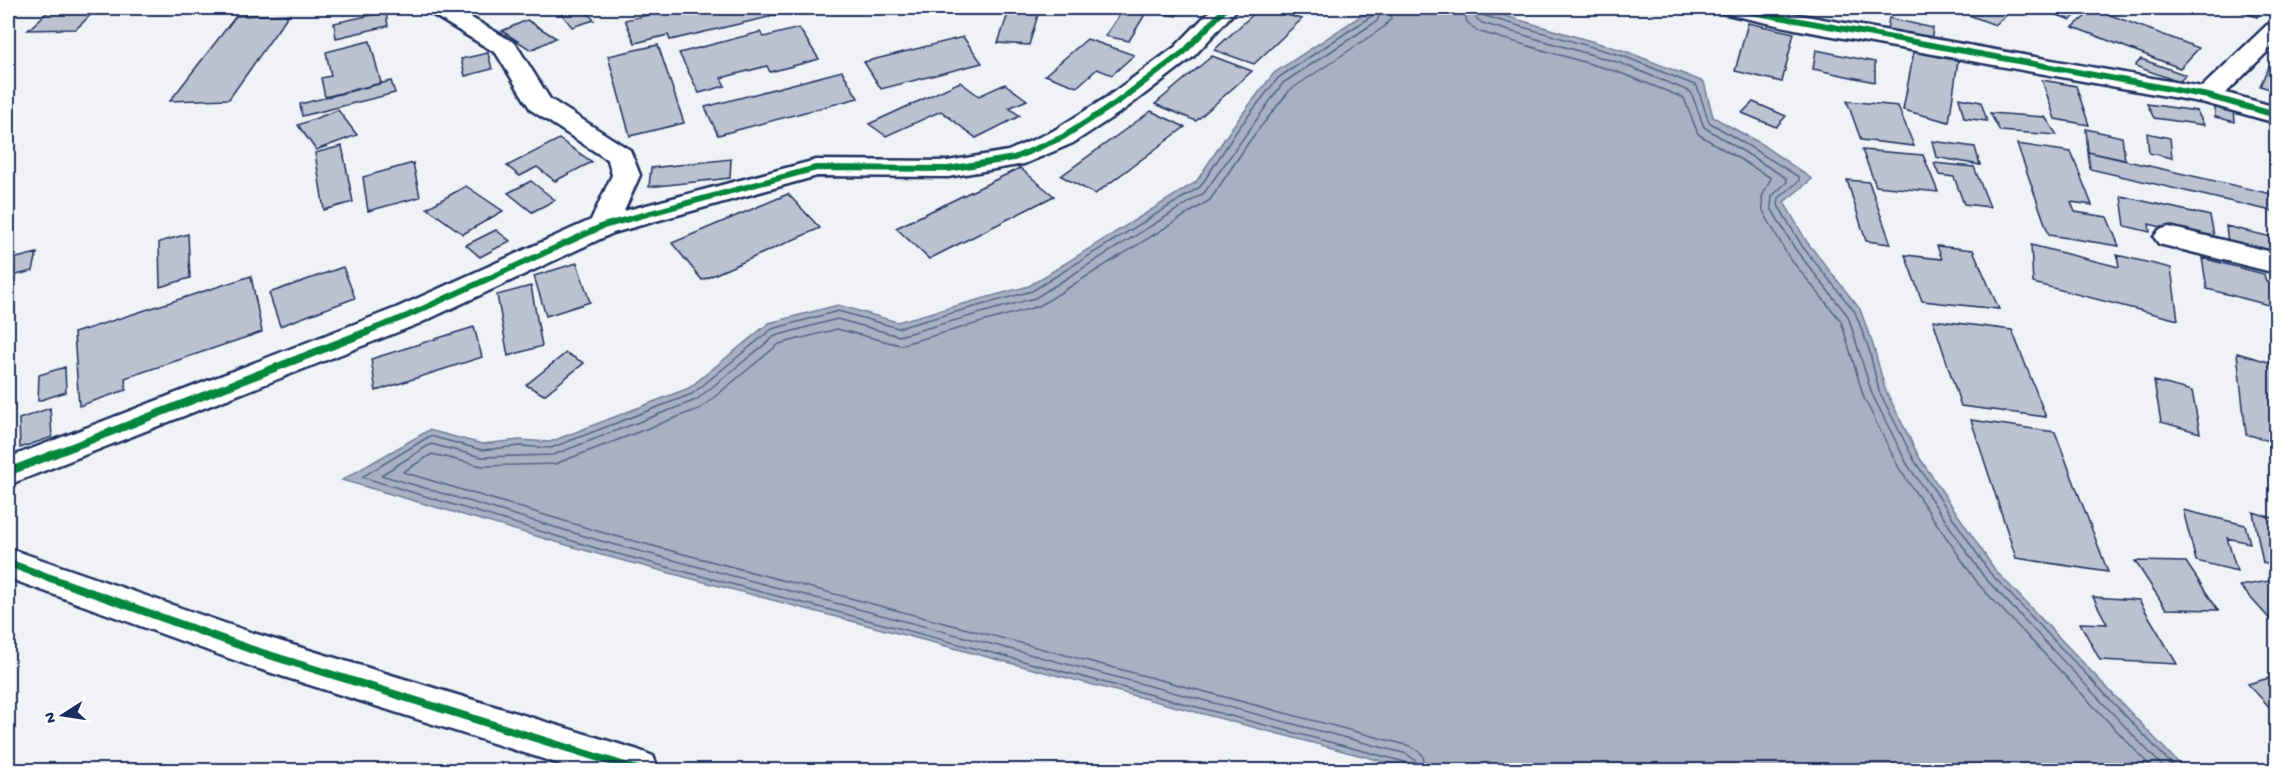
<svg xmlns="http://www.w3.org/2000/svg" width="2284" height="778" font-family="'Gochi Hand',sans-serif">
<rect width="100%" height="100%" fill="#f1f2f5"/>
<filter id="ink" filterUnits="userSpaceOnUse"><feTurbulence type="fractalNoise" baseFrequency=".0167" numOctaves="2"/><feDisplacementMap in="SourceGraphic" scale="12" xChannelSelector="R" yChannelSelector="G"/><feConvolveMatrix kernelMatrix="1 2 1 2 8 2 1 2 1" color-interpolation-filters="sRGB"/></filter>
<g filter="url(#ink)">
<!-- water -->
<path fill="#a8b0c2" stroke="#707c9a" stroke-width="1.5" d="M1386,8L1485,10L1625,51L1704,82L1713,117L1758,142L1812,179L1784,202L1807,242L1860,309L1874,348L1885,389L1919,457L1995,570L2185,770H1415L598,554L342,480L429,430L482,444L519,440L550,442L689,388L769,323L838,305L897,322L1029,286L1196,182L1233,126L1274,73L1371,9Z"/>
<g fill="none" stroke-linecap="round" stroke-linejoin="round">
<!-- shore -->
<path stroke="#536386" stroke-width="1.5" d="M1376,8L1373,15L1278,78L1238,129L1200,187L1032,291L898,328L838,311L772,329L692,394L551,448L519,446L482,450L430,436L362,477L599,549L1405,762L1411,770
M1383,8L1377,21L1283,83L1204,193L1035,298L899,336L837,319L775,336L696,400L553,455L481,457L431,444L381,475L601,541L1407,754L1416,761L1418,770
M1392,8L1391,18L1384,27L1290,90L1251,139L1210,200L1039,306L900,345L837,329L779,344L701,408L555,464L482,466L432,454L403,472L604,533L1410,746L1422,754L1427,770
M1463,8L1467,22L1477,31L1618,72L1684,98L1698,134L1771,178L1762,197L1763,211L1788,256L1841,321L1864,398L1900,470L1979,585L2154,770
M1472,8L1475,17L1482,23L1620,63L1691,92L1704,127L1786,178L1787,182L1772,196L1771,208L1795,249L1848,316L1872,394L1907,464L1984,577L2166,770
M1480,8L1485,16L1623,56L1697,86L1709,122L1799,177V181L1779,198L1778,205L1802,246L1855,312L1869,349L1879,391L1914,460L1990,573L2177,770"/>
</g>
<!-- building -->
<path fill="#bcc2d0" stroke="#1b2f5e" stroke-width="1.5" d="M52,8H98L76,29L28,30Z
M575,8H584L594,20L572,27L560,12Z
M680,8H807L670,40L668,35L635,43L625,20Z
M1010,8H1040L1029,45L998,43Z
M1124,8H1181L1176,16L1147,11L1129,41L1105,36Z
M1260,8L1302,19L1254,64L1214,50Z
M1283,8H1316L1308,16Z
M1950,8H2015L1995,25Z
M2036,8H2078L2082,9L2071,20Z
M2229,8H2263L2257,17Z
M2094,9L2199,48L2180,68L2073,27Z
M386,12L388,26L336,38L334,23Z
M289,14L229,99L170,101L236,16Z
M1889,18L1933,28L1931,41L1887,30Z
M527,20L556,38L531,50L502,31Z
M1748,23L1794,33L1782,82L1735,71Z
M799,28L819,59L770,72L767,66L721,78L725,86L699,93L679,53L760,32L764,37Z
M963,37L982,63L881,89L864,62Z
M1087,39L1134,55L1112,75L1097,69L1077,87L1045,75Z
M370,41L381,83L325,97L321,78L331,76L326,52Z
M658,45L684,123L630,136L608,56Z
M1816,50L1875,62V82L1813,69Z
M1914,51L1958,61L1949,122L1903,110Z
M488,53L492,69L465,76L461,59Z
M1212,56L1252,71L1196,121L1155,104Z
M2141,59L2186,75L2179,82L2135,66Z
M2268,68L2276,70V91L2260,86Z
M842,71L858,98L718,135L705,107Z
M2042,80L2076,86L2089,125L2055,119Z
M391,81L395,93L302,116L300,104Z
M960,82L979,96L1005,84L1027,100L1009,108L1020,116L976,138L941,111L886,136L869,124Z
M1959,98L1981,102L1987,121L1964,118Z
M1847,101L1898,106L1914,146L1861,140Z
M1753,102L1786,116L1776,127L1742,113Z
M2147,104L2197,111L2204,125L2154,118Z
M2215,105L2234,110L2235,122L2215,117Z
M338,110L357,135L316,150L298,125Z
M1151,111L1185,127L1095,194L1061,176Z
M1990,113L2045,117L2057,135L2000,131Z
M2086,129L2122,137L2125,160L2088,152Z
M2147,133L2170,138L2172,158L2149,153Z
M559,139L592,162L555,181L537,167L520,176L507,166Z
M1932,141L1975,147L1980,165L1936,157Z
M2017,144L2071,152L2092,205L2071,202L2075,212L2107,217L2119,246L2049,235Z
M342,146L353,202L324,210L315,153Z
M1862,150L1923,155L1938,192L1876,186Z
M2088,152L2276,195V212L2090,169Z
M731,159L730,178L649,187L651,168Z
M413,163L420,197L368,211L363,177Z
M1934,163L1974,167L1990,207L1964,204L1954,177L1939,175Z
M1020,168L1054,196L929,259L896,228Z
M1847,180L1869,182L1891,244L1866,241Z
M531,181L555,200L532,212L508,193Z
M466,186L503,211L463,234L427,208Z
M788,194L820,228L702,280L672,243Z
M2121,196L2210,216L2215,240L2149,224L2150,232L2125,226Z
M2226,226L2276,238V254L2228,242Z
M496,230L510,241L480,257L466,245Z
M188,234L190,278L160,287L159,242Z
M2031,245L2119,267L2117,255L2171,268L2178,320L2033,283Z
M1937,246L1973,250L1999,309L1922,301L1905,255L1942,259Z
M37,253L33,271L8,277V260Z
M2202,258L2264,274L2266,282L2276,284V307L2207,289Z
M577,263L590,302L546,316L534,276Z
M343,267L355,298L280,326L269,293Z
M251,276L262,332L125,378L126,390L79,406L74,333Z
M531,286L542,346L508,356L497,295Z
M1933,320L2012,330L2046,417L1961,406Z
M474,327L482,357L376,391L371,359Z
M566,353L584,363L544,395L526,385Z
M2237,353L2276,364V443L2246,434Z
M65,367L66,392L38,401L39,375Z
M2154,381L2192,391L2200,433L2161,422Z
M50,408L52,437L20,448L19,419Z
M1971,420L2055,432L2108,572L2016,558Z
M2183,510L2245,525L2250,543L2227,538L2237,571L2196,561Z
M2253,512L2276,519V567L2263,563Z
M2135,561L2186,562L2218,610L2166,609Z
M2269,581L2276,588V626L2240,586Z
M2093,597L2139,600L2177,664L2100,660L2080,623L2107,624Z
M2276,676V714L2248,684Z"/>
<g fill="none" stroke-linecap="round" stroke-linejoin="round">
<!-- street casing -->
<g stroke="#1b2f5e" stroke-width="5">
<path id="street" d="M426,8H454L515,43L550,99L630,150L640,175L624,211L816,160L948,161L1008,151L1053,131L1107,97L1175,47L1213,8H1238L1193,57L1125,109L1073,143L1024,164L948,177L817,176L613,233L418,324L8,485V458L396,308L591,220L612,175L608,160L531,110L496,53L430,13Z
M1718,8H1761L2202,87L2267,25L2276,23V43L2226,93L2276,107V123L2205,103L1800,30L1722,13Z
M2169,227L2276,253V273L2159,244L2154,237L2159,230Z
M8,548L253,633L638,750L653,756L659,770H578L253,667L8,578Z"/>
</g>
<!-- street -->
<use href="#street" fill="#fff" fill-rule="evenodd"/>
<!-- cycleway-far1 casing -->
<g stroke="#fff" stroke-width="9">
<path id="cycleway-far1" d="M1730,8L2208,96L2276,115
M363,333L407,316L603,226L816,168L948,169L1014,158L1063,137L1116,103L1184,52L1226,8"/>
</g>
<!-- cycleway casing -->
<g stroke="#fff" stroke-width="12">
<path id="cycleway" d="M8,472L367,332
M8,563L253,650L638,770"/>
</g>
<!-- cycleway-far1 -->
<use href="#cycleway-far1" stroke="#00873e" stroke-width="6"/>
<!-- cycleway -->
<use href="#cycleway" stroke="#00873e" stroke-width="8"/>
</g>
</g>
<!-- margin -->
<rect width="2284" height="778" fill="none" stroke="#fff" stroke-width="30"/>
<rect x="15" y="15" width="2254" height="748" fill="none" stroke="#1b2f5e" stroke-width="2" filter="url(#ink)"/>
<!-- north arrow -->
<g transform="translate(63 715) rotate(258)" stroke="#ffffff" stroke-width="4.5" paint-order="stroke">
<path d="M0-4.5L10 22L0 15L-10 22Z" fill="#1b2f5e"/>
<text y="-9" font-size="16" font-weight="bold" text-anchor="middle" fill="#1b2f5e">N</text>
</g>
</svg>
